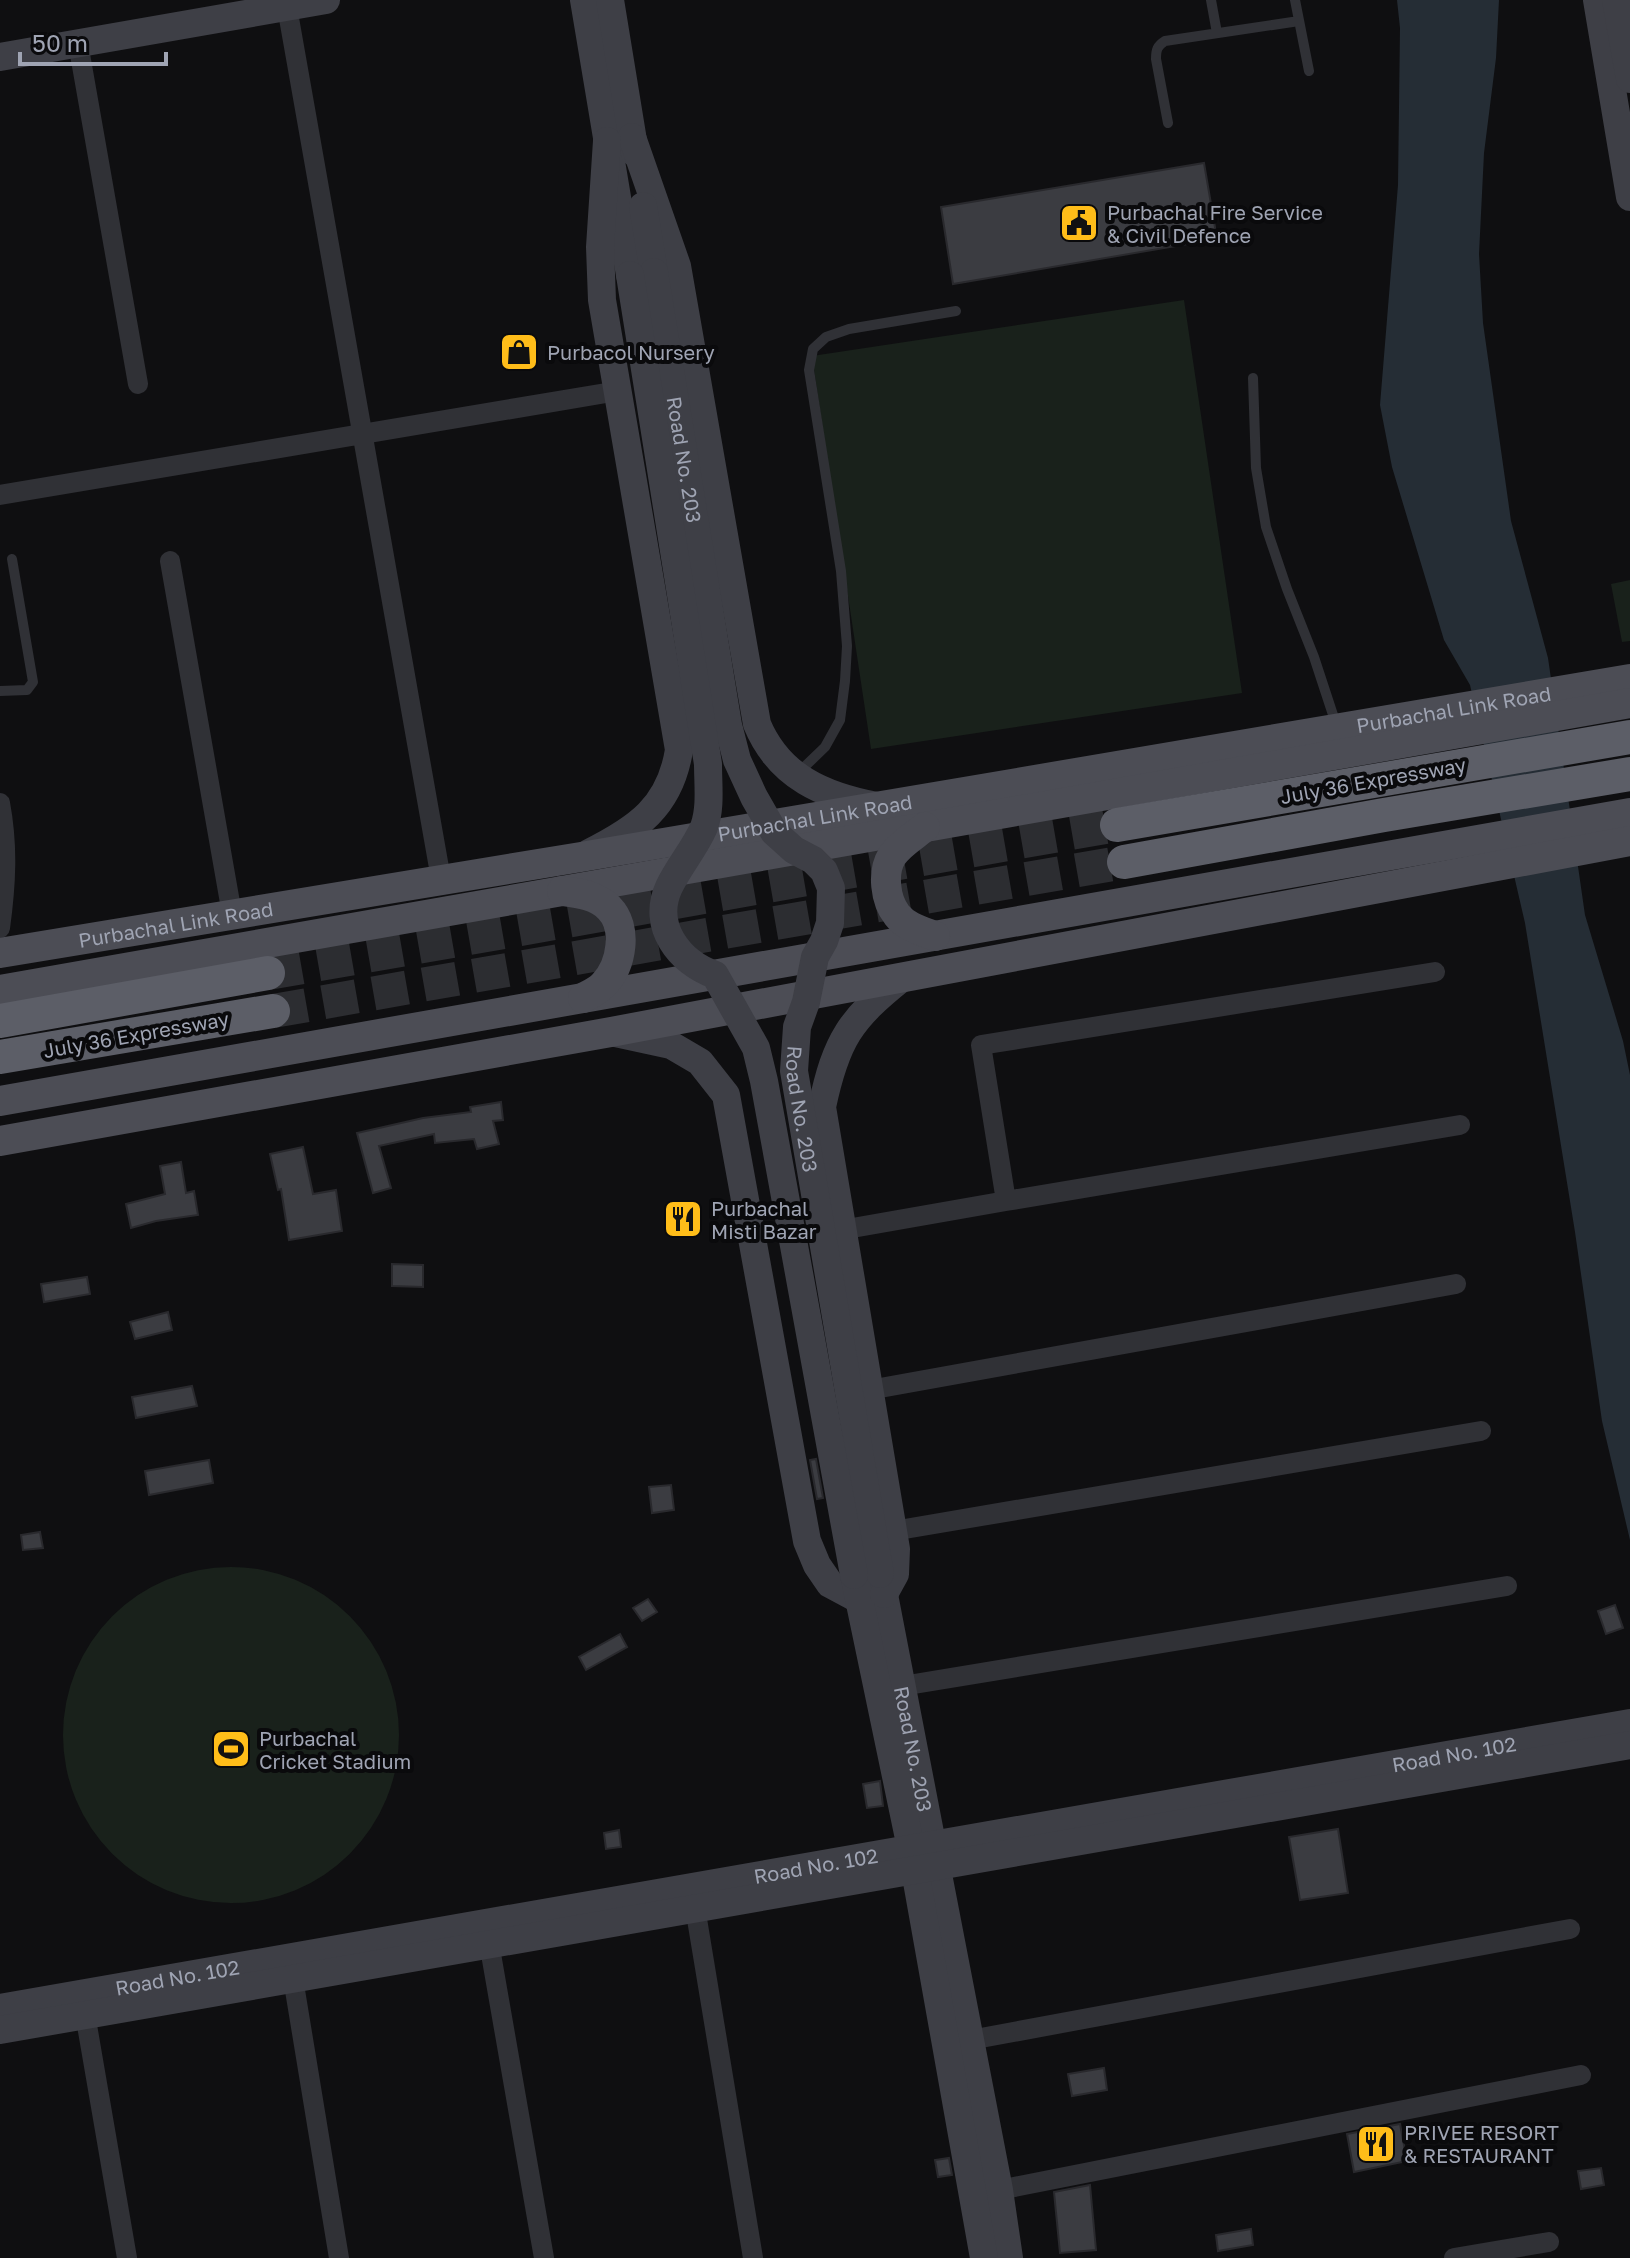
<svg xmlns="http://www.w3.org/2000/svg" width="1630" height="2258" font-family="'Golos Text',sans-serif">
<rect width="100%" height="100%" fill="#0f0f11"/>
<!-- green -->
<path fill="#19211b" d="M1184,300L1242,693L871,749L812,356Z
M1630,580V641L1622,642L1611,584Z
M63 1735a168 168 0 1 1 336 0a168 168 0 1 1-336 0Z"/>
<!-- water -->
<path fill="#252d35" d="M1397,0H1499L1496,58L1484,153L1479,254L1483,323L1511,521L1548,658L1585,915L1623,1041L1630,1075V1540L1602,1421L1575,1232L1525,923L1470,685L1444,640L1392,467L1380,405L1398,185L1400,28Z"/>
<!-- building -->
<path fill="#3b3c41" stroke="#29292d" stroke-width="2" d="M1204,163L1217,239L953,284L941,207Z
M501,1102L503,1120L493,1121L499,1144L477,1149L474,1139L435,1143L434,1134L379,1146L391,1188L373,1193L357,1133L423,1118L471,1112L470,1107Z
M303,1147L313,1194L336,1190L342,1231L289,1240L281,1189L278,1190L270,1154Z
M181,1162L186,1193L194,1191L198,1215L156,1221L131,1228L126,1204L165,1194L160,1166Z
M392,1264L423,1265V1287L392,1286Z
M87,1277L90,1294L44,1302L41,1284Z
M168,1312L172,1330L135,1339L130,1322Z
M192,1386L197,1406L136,1418L132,1397Z
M816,1459L823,1498L817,1499L810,1460Z
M209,1460L213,1483L149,1495L145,1471Z
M671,1485L674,1510L652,1513L649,1487Z
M40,1532L43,1548L23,1550L21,1535Z
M648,1599L657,1612L642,1621L633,1608Z
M1615,1605L1623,1628L1606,1634L1598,1611Z
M620,1634L627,1647L586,1670L579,1657Z
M880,1781L883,1806L867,1808L863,1784Z
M1338,1829L1348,1893L1300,1900L1289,1837Z
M619,1830L621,1847L606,1849L604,1833Z
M1104,2068L1107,2090L1072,2096L1068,2074Z
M1400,2124L1407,2161L1354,2172L1347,2134Z
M949,2158L952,2175L938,2177L935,2160Z
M1601,2168L1604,2185L1581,2189L1578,2171Z
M1090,2185L1096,2250L1060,2253L1054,2192Z
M1251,2229L1253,2245L1218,2251L1216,2235Z"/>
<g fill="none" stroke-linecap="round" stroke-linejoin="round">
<!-- highway-tunnel -->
<path stroke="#2c2d31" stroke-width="34" stroke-dasharray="34 17" stroke-linecap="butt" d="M268,973L1117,825
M273,1011L1124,862"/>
<!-- lane -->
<path stroke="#303136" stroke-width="10" d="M1211,0L1217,33
M1295,0L1309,71
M1168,123L1156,59C1156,50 1157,46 1165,41L1299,21
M1253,378L1256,468L1266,527L1287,589L1314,657L1336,724
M0,691L27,690L33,682L12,559
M797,774L825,747L840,720L845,681L847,646L841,571L809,370L813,349L826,337L849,329L956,311"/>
<!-- street -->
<path stroke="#303136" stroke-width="20" d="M287,7L441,879
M78,43L138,384
M0,495L618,391
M170,561L232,914
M0,803C8,846 6,884 0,928
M1435,972L981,1045L1006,1201L1460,1125
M841,1230L1006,1201
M869,1390L1456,1284
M893,1531L1481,1431
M902,1686L1507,1586
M693,1895L753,2258
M487,1931L544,2258
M291,1966L339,2258
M83,2002L127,2258
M970,2040L1570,1929
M999,2190L1581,2075
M1454,2258L1549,2242"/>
<!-- secondary -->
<g stroke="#3e3f46" stroke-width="28">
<path d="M584,0L630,275"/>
<path d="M610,0L635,153"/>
<path d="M1597,0L1630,197"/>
<path d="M1616,0L1630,79"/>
<path d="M0,57L326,0"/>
<path d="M632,137L677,266L757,724C779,777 824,796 877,806"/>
<path d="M643,206L654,272"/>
<path d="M589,853C637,829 670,807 679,750L602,300L600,247L607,141"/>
<path d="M611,1032L671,1045L700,1062L726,1095L807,1541L817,1565L830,1584L858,1599"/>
<path id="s1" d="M880,1574L999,2190L1009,2258"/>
<path d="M854,1575L911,1848L984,2258"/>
<path d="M884,1594L895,1574L896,1549L822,1107C836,1040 850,1019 903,977"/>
<path id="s2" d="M0,2008L1630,1723"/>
<path d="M0,2030L1630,1745"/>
</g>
<!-- primary -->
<g stroke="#4c4d55" stroke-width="30">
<path id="s3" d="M0,953L581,857L1630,679"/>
<path d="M0,990L1630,703"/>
<path d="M0,1101L1630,813"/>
<path d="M0,1141L611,1032L1630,841"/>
</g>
<!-- highway -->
<path stroke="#5c5e67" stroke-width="34" d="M1117,825L1630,737
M1124,862L1384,815L1630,774
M0,1021L268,973
M0,1057L273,1011"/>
<!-- secondary-bridge -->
<g stroke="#3e3f46" stroke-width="28">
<path id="s4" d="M654,272L728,725L737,760L754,797L774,832L794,850L813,860L824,871L831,888L830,923L824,941L815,957L806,1002L797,1027L794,1071L880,1574"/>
<path d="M630,275L708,764C708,785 711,808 704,827C695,848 679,866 669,887C651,926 679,962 715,975L756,1048L764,1081L854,1575"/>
</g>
<!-- primary-bridge -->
<path stroke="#4c4d55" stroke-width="30" d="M925,827C914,836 900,844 892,856C882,872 885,900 897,915C906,927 922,931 935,936
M562,891C578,893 597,895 609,908C628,927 622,965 604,984C599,990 590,994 583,998"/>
</g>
<!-- icons -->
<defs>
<g id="civic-square" transform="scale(2)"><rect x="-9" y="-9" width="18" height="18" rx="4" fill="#ffbd19" stroke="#0a0a0c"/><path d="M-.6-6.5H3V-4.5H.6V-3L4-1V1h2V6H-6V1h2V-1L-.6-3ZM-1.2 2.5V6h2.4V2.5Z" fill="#111"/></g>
<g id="shop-square" transform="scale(2)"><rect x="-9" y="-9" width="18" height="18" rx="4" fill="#ffbd19" stroke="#0a0a0c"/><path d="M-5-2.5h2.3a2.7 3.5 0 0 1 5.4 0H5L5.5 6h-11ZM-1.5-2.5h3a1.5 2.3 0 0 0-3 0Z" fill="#111"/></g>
<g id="restaurant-square" transform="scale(2)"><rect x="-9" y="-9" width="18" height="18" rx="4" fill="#ffbd19" stroke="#0a0a0c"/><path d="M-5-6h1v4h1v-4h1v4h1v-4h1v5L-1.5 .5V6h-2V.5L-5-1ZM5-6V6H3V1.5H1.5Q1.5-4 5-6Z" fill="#111"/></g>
<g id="stadium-square" transform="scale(2)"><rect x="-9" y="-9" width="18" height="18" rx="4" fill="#ffbd19" stroke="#0a0a0c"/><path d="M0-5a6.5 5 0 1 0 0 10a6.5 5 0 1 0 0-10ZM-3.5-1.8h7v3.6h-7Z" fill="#111"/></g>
</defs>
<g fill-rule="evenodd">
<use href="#civic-square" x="1079" y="223"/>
<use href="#shop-square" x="519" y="352"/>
<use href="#restaurant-square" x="683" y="1219"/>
<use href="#stadium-square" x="231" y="1749"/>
<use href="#restaurant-square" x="1376" y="2144"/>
</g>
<g text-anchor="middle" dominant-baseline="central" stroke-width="8" stroke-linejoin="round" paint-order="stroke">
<!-- poi labels -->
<g font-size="20" fill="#9fa4b3" stroke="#0a0a0c" text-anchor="start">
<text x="1107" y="212">Purbachal Fire Service<tspan x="1107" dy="23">&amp; Civil Defence</tspan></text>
<text x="547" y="352">Purbacol Nursery</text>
<text x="711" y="1208">Purbachal<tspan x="711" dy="23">Misti Bazar</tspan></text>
<text x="259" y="1738">Purbachal<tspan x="259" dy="23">Cricket Stadium</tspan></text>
<text x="1404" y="2132">PRIVEE RESORT<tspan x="1404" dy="23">&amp; RESTAURANT</tspan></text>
</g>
<!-- street labels -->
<g font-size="20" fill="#9fa4b3" stroke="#0a0a0c">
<text stroke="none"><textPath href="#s4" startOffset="190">Road No. 203</textPath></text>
<text stroke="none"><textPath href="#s3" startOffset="1474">Purbachal Link Road</textPath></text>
<text transform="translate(1373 780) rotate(-10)">July 36 Expressway</text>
<text stroke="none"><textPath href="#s3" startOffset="826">Purbachal Link Road</textPath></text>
<text stroke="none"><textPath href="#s3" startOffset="178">Purbachal Link Road</textPath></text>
<text transform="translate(136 1034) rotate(-10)">July 36 Expressway</text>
<text stroke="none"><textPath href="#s4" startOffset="886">Road No. 203</textPath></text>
<text stroke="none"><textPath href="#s1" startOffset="178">Road No. 203</textPath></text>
<text stroke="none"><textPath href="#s2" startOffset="1476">Road No. 102</textPath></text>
<text stroke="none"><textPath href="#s2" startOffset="828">Road No. 102</textPath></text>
<text stroke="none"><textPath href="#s2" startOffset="180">Road No. 102</textPath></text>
</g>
</g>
<!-- scale -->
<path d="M20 52v12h146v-12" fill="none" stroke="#9fa4b3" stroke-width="4"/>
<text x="32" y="52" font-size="24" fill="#9fa4b3" stroke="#0a0a0c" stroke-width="6" paint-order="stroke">50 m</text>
</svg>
